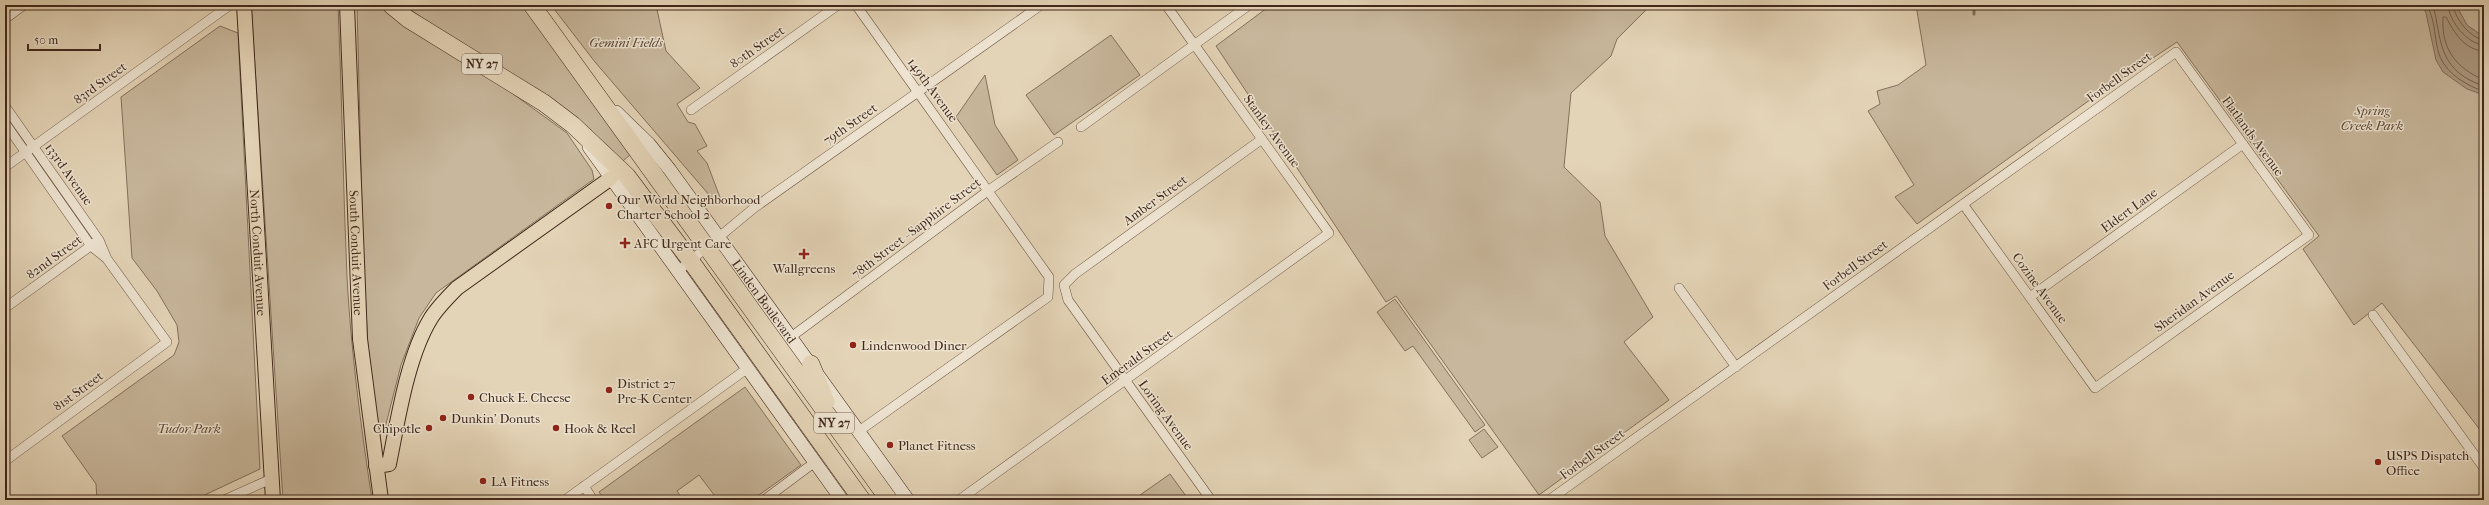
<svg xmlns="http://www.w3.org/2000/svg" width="2489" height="505" font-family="'IM FELL French Canon',serif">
<rect width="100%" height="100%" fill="#e4d4b7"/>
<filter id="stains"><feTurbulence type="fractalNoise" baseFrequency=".005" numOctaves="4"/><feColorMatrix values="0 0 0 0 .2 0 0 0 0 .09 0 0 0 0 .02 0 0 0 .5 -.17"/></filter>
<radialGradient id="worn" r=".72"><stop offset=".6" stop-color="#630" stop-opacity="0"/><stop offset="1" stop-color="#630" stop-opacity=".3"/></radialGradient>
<!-- green -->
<path fill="#c8b79c" stroke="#84705c" d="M251,5H338C342,96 343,187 347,277C351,352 361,427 372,500H283Z
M357,5H380L402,22L487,75L567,133L592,170L594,179L436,293L419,318L401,365L384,432L378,430L368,349L363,247Z
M404,5H523L631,154L623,161Z
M551,5H656L666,51L700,88L677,104L688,122L695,124L707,146L697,151L707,163L721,200L710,196L595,62Z
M1271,5H1651L1617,39L1611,56L1571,93L1564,167L1600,202L1605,236L1653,317L1624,342L1669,400L1539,495L1396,296L1386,302L1216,46Z
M1916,5H2484V435L2382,303L2354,325L2303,249L2319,236L2177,42L2087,102L1917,224L1895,197L1914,185L1868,111L1880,104L1877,91L1898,85L1926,65Z
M220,26L238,33L260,469L194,500H97L96,484L62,436L174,355L179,342L177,325L157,291L132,258L121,97Z
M1111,35L1140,75L1054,135L1026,95Z
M985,75L995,125L1018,160L997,175L956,117Z
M1395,299L1485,425L1475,432L1413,346L1405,351L1377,312Z
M745,387L801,465L752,500H718L699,475L677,491L683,500H605L599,492Z
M1484,429L1498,447L1482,458L1469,440Z
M1170,474L1186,496L1180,500H1133Z"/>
<!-- water -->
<path fill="#ad9a82" stroke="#826c59" d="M2422,5H2456L2467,25L2484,37V95L2467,89L2443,72L2436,60L2426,13Z"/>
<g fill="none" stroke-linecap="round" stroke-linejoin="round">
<!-- shore -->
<path stroke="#77614e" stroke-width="1" d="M2427,5C2442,34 2427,56 2459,79C2467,84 2475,89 2484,91
M2432,5C2436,13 2436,21 2438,29C2443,60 2454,76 2484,86
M2448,5C2449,21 2467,44 2484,45
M2453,5C2455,19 2470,38 2484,40
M2484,51C2464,50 2454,32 2446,17H2443C2441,49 2456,68 2484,80"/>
<!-- stream -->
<path stroke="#826c59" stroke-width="3" d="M1974,14V5"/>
<!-- street casing -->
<g stroke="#6a5342" stroke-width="10">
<path id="street" d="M856,5L1049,277L1048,297L859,431
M5,19L24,5
M5,106L99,240L107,259L167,342L5,461
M691,110L838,5
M5,123L91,246L106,258
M1081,127L1249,5
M5,167L230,5
M678,271L754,208L1041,5
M1679,288L1736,367
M2030,297L2243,144
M5,308L96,242
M2373,315L2484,468
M791,337L989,190L1058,142
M584,486L593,500
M224,500L271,479
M565,500L748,368
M764,500L815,462
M959,500L1329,233L1166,5
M1211,500L1068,300L1064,285L1075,274L1262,139
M1549,500L2176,52L2309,235L2095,388L1963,204"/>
</g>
<!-- secondary casing -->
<g stroke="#41281b" stroke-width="14">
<g id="secondary">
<path id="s1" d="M616,112L649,144L670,170L908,500"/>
<path d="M589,147L842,500"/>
</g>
</g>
<!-- primary casing -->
<g stroke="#41281b" stroke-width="16">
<g id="primary">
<path id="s2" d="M244,5L273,500"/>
<path id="s3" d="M347,5L360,339L381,500"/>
<path d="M376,466L389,464C398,420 407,357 431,318C438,307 447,298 457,288L611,178"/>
</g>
</g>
<!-- highway casing -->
<g stroke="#41281b" stroke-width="18">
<path id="highway" d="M391,5L408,19L544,103L573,125L627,176L690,260L862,500
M532,5L889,500
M811,364L826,402"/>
</g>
<!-- street -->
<use href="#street" stroke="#ede3d0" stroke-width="9"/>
<!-- secondary -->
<use href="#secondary" stroke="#ede3d0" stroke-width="13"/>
<!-- primary -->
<use href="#primary" stroke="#e4d4b7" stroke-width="14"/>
<!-- highway -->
<use href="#highway" stroke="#e4d4b7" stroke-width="17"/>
</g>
<!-- markers -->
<g fill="#8f2418" stroke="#ede3d0" stroke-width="1.5">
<circle cx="609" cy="206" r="4"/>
<path d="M623 237h4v4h4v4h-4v4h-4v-4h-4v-4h4z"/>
<path d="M802 248h4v4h4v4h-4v4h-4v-4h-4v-4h4z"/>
<circle cx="853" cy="345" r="4"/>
<circle cx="609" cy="390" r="4"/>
<circle cx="471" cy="397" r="4"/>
<circle cx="443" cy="418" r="4"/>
<circle cx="429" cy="428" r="4"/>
<circle cx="556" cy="428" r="4"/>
<circle cx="890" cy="445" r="4"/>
<circle cx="2378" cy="462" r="4"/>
<circle cx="483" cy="481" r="4"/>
</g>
<g text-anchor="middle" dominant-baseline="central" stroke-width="3" stroke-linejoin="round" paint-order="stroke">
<!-- shield labels -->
<g fill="#ede3d0" stroke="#756051" stroke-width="1">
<rect x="462" y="54" width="40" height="20" rx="3"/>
<rect x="814" y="413" width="40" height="20" rx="3"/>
</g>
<g font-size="12" font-weight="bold" fill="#41281b">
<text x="482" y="64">NY 27</text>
<text x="834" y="423">NY 27</text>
</g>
<!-- park labels -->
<g font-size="13" font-style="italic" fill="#5c4535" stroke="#ede3d0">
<text x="626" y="42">Gemini Fields</text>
<text x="2372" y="110">Spring<tspan x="2372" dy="15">Creek Park</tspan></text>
<text x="189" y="428">Tudor Park</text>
</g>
<!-- street labels -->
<g font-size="13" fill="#41281b" stroke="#ede3d0">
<text transform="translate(757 47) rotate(-35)">80th Street</text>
<text transform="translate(2119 77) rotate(-36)">Forbell Street</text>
<text transform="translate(100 83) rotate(-36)">83rd Street</text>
<text transform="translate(933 90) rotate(54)">149th Avenue</text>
<text transform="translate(850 124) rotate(-35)">79th Street</text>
<text transform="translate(1272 131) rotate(54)">Stanley Avenue</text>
<text transform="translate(2253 136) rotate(54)">Flatlands Avenue</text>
<text transform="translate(69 174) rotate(55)">133rd Avenue</text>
<text transform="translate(1155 200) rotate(-36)">Amber Street</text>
<text transform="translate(2129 210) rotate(-36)">Eldert Lane</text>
<text transform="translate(916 228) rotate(-37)">78th Street - Sapphire Street</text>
<text stroke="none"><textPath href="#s2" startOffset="248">North Conduit Avenue</textPath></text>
<text stroke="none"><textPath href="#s3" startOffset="248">South Conduit Avenue</textPath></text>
<text transform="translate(54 257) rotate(-36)">82nd Street</text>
<text transform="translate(1855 265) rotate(-36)">Forbell Street</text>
<text transform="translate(2040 288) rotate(54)">Cozine Avenue</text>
<text stroke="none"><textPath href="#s1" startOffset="241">Linden Boulevard</textPath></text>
<text transform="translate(2194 301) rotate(-36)">Sheridan Avenue</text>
<text transform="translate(1137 357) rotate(-36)">Emerald Street</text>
<text transform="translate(78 391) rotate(-36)">81st Street</text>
<text transform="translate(1166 415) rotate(54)">Loring Avenue</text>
<text transform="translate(1592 454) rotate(-36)">Forbell Street</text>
</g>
<!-- poi labels -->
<g font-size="13" fill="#41281b" stroke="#ede3d0" text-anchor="start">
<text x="617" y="199">Our World Neighborhood<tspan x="617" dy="15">Charter School 2</tspan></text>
<text x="634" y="243">AFC Urgent Care</text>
<text x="804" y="268" text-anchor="middle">Wallgreens</text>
<text x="861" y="345">Lindenwood Diner</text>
<text x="617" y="383">District 27<tspan x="617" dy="15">Pre-K Center</tspan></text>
<text x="479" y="397">Chuck E. Cheese</text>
<text x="451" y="418">Dunkin' Donuts</text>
<text x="421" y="428" text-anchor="end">Chipotle</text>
<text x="564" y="428">Hook &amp; Reel</text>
<text x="898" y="445">Planet Fitness</text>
<text x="2386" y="455">USPS Dispatch<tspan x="2386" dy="15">Office</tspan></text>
<text x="491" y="481">LA Fitness</text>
</g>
</g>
<!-- margin -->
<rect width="2489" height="505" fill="none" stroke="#e4d4b7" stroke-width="20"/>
<rect x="6" y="6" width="2477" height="493" fill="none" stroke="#41281b" stroke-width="2"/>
<rect x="10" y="10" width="2469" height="485" fill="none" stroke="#41281b"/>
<!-- scale -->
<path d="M28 44v6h72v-6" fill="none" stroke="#41281b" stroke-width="2"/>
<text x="34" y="44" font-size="12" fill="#41281b" stroke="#ede3d0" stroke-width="3" paint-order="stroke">50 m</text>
<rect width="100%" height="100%" filter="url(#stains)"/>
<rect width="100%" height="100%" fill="url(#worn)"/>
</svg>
